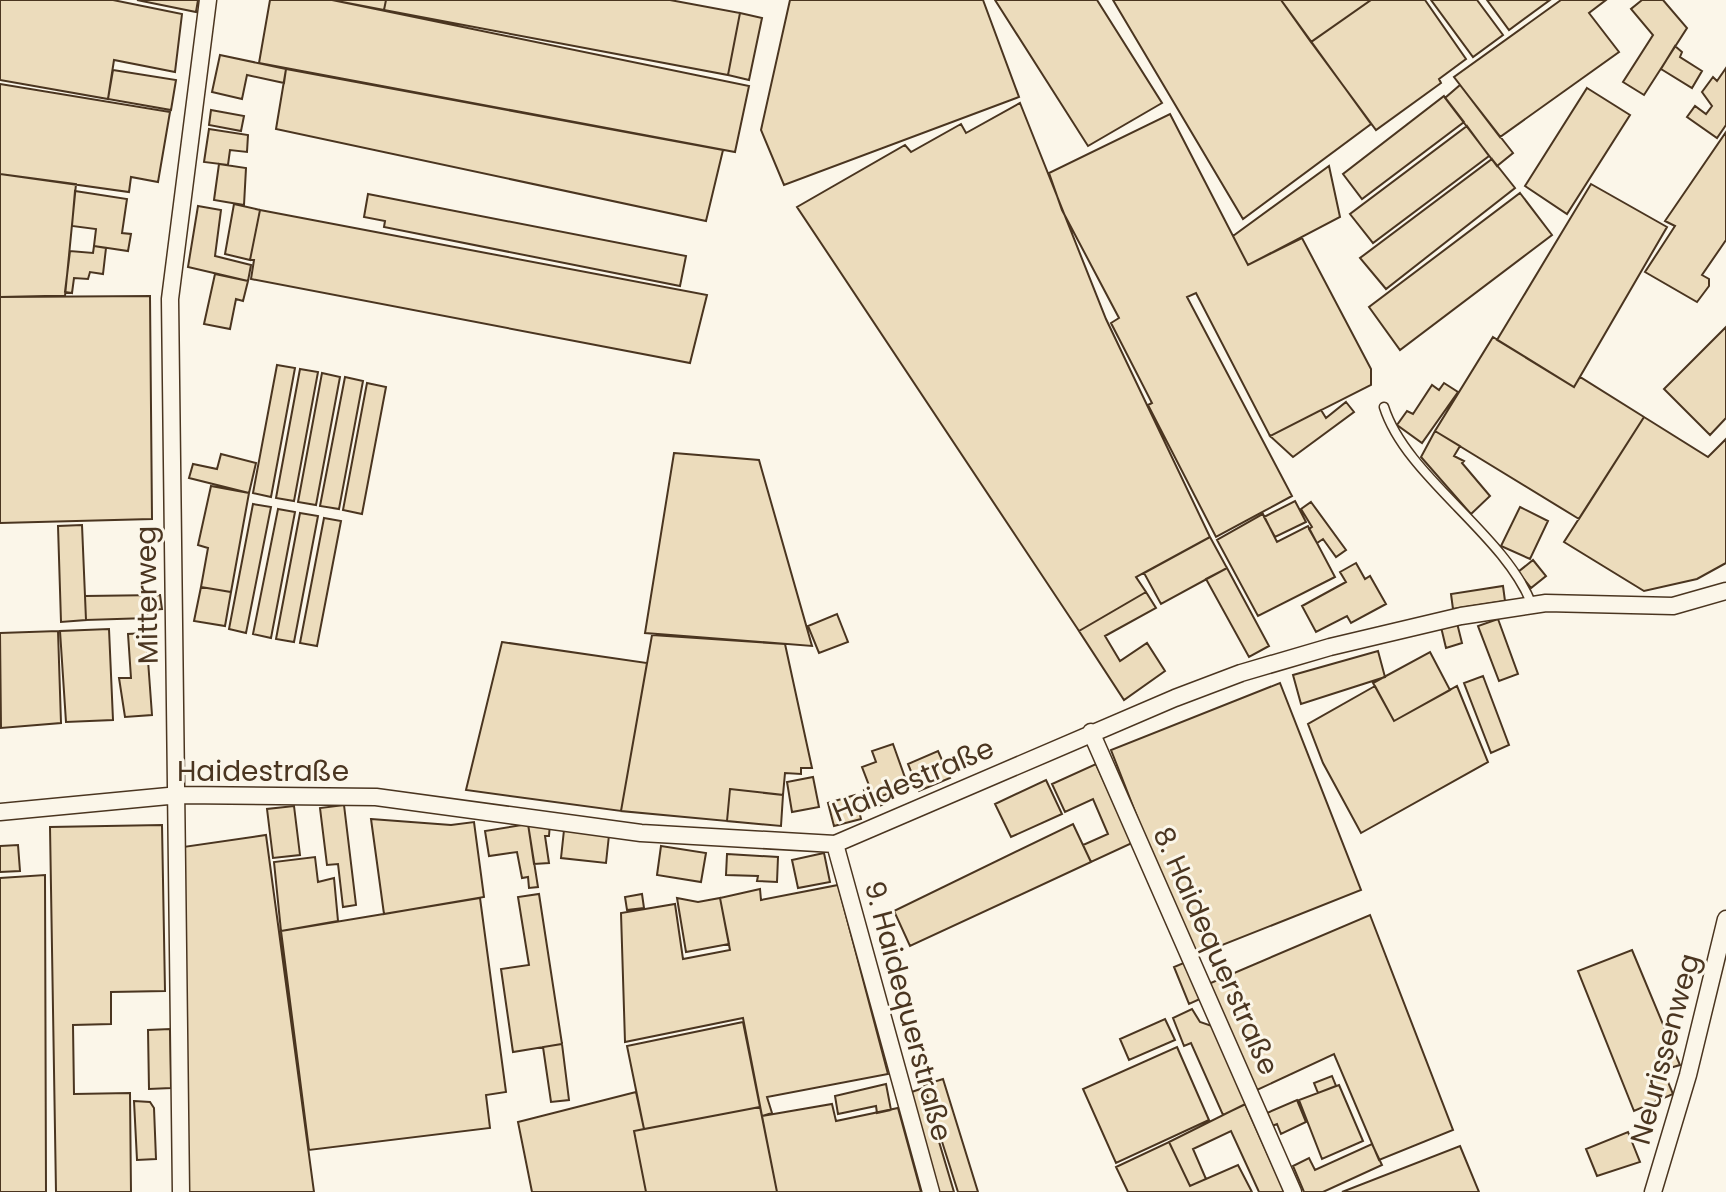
<svg xmlns="http://www.w3.org/2000/svg" width="1726" height="1192" font-family="Poppins,sans-serif">
<rect width="100%" height="100%" fill="#fbf6e9"/>
<!-- building -->
<path fill="#ecdcbc" stroke="#4a3520" stroke-width="2" d="M0,0H113L182,14L175,72L114,60L108,99L0,80Z
M137,0H198L196,12Z
M270,0H332L749,86L735,152L259,63Z
M332,0H386L384,10Z
M386,0H670L740,13L728,75L384,10Z
M790,0H983L1019,97L784,185L761,130Z
M995,0H1097L1162,103L1088,146Z
M1113,0H1281L1371,124L1243,219Z
M1281,0H1371L1311,42Z
M1371,0H1425L1466,59L1439,79L1441,83L1376,130L1311,42Z
M1431,0H1477L1503,35L1473,57Z
M1487,0H1550L1509,30Z
M1561,0H1606L1589,13L1619,52L1500,137L1454,77Z
M1642,0H1663L1687,28L1644,95L1623,82L1653,35L1631,9Z
M740,13L762,18L749,80L728,75Z
M1675,46L1682,52L1680,57L1702,71L1692,88L1661,69Z
M220,55L286,69L284,83L247,75L242,99L212,92Z
M1726,68V125L1717,138L1687,117L1695,106L1706,114L1712,106L1702,92L1713,77L1717,81Z
M286,69L723,150L706,221L276,129Z
M113,70L176,80L171,110L108,99Z
M0,84L170,112L158,182L131,177L129,192L0,174Z
M1460,85L1513,153L1497,166L1445,98Z
M1587,88L1630,115L1567,214L1525,186Z
M1444,96L1464,122L1362,199L1343,174Z
M1020,103L1106,319L1210,537L1136,577L1146,592L1079,631L797,207L905,145L911,152L961,124L966,133Z
M211,110L244,116L241,131L209,125Z
M1170,114L1248,265L1302,238L1371,369V385L1270,436L1196,293L1187,297L1292,496L1216,537L1148,405L1152,403L1111,323L1119,318L1062,210L1049,173Z
M1467,126L1489,156L1373,243L1350,214Z
M209,129L248,135L247,152L230,150L228,165L204,162Z
M1726,132V240L1702,275L1709,279V286L1697,302L1645,272L1675,226L1665,221Z
M1492,159L1515,188L1386,289L1360,258Z
M219,164L246,168L244,205L214,200Z
M1329,166L1340,217L1248,265L1233,236Z
M0,174L76,184L65,296L0,297Z
M1591,184L1667,227L1574,387L1497,340Z
M75,191L127,199L122,233L131,234L128,251L94,246L96,229L72,226Z
M1520,193L1552,235L1400,350L1369,307Z
M368,194L686,256L680,286L384,227L385,221L364,217Z
M234,204L260,210L250,260L225,254Z
M198,206L221,210L215,256L251,265L248,281L188,267Z
M260,210L707,295L690,363L251,279L254,260H250Z
M94,246L106,248L103,274L90,272L88,279L74,278L72,293L65,292L70,251L93,253Z
M215,274L248,281L243,301L236,299L230,329L204,324Z
M150,296L152,519L0,523V297Z
M1726,327V418L1710,435L1664,389Z
M1493,337L1574,387L1580,377L1644,417L1579,519L1435,431Z
M277,365L295,368L271,497L253,493Z
M300,369L318,372L294,501L276,498Z
M322,373L340,377L316,505L298,502Z
M345,377L363,381L339,509L320,506Z
M367,383L386,387L362,514L343,510Z
M1444,383L1458,392L1422,443L1397,425L1407,411L1413,414L1432,385L1439,390Z
M1346,402L1354,412L1293,457L1270,436L1321,410L1326,418Z
M1644,417L1708,457L1726,439V563L1697,579L1644,591L1564,542Z
M1435,431L1460,446L1454,456L1464,461L1462,463L1490,496L1471,514L1421,457Z
M674,453L759,460L812,646L645,633Z
M221,454L256,463L249,493L189,478L193,464L217,469Z
M211,486L249,493L231,592L201,587L208,548L198,545Z
M1295,501L1306,522L1275,537L1264,517Z
M1311,502L1346,550L1336,557L1323,539L1317,543L1309,529L1312,527L1301,509Z
M253,504L271,507L246,633L229,629Z
M1520,507L1548,521L1530,559L1501,546Z
M278,509L295,512L271,638L253,634Z
M300,513L318,516L294,642L276,639Z
M1263,514L1277,542L1308,526L1335,577L1258,616L1217,540Z
M324,518L341,521L317,646L300,643Z
M82,525L86,620L61,622L58,526Z
M1210,537L1227,568L1161,604L1144,573Z
M1533,560L1546,576L1531,588L1518,572Z
M1356,563L1365,579L1370,576L1386,604L1351,623L1347,616L1316,632L1302,606L1346,582L1340,572Z
M1227,568L1269,646L1249,657L1206,579Z
M1503,586L1505,601L1453,609L1451,594Z
M201,587L231,592L225,626L194,621Z
M1146,592L1156,608L1105,636L1120,661L1147,643L1165,671L1124,700L1079,631Z
M160,595L162,609L147,610L148,618L86,620L85,596Z
M837,614L848,642L819,653L808,626Z
M1498,619L1518,674L1499,681L1478,626Z
M1457,623L1462,643L1446,648L1441,627Z
M109,629L113,720L66,722L60,631Z
M58,631L61,723L1,728L0,633Z
M146,633L152,715L125,717L119,678H131L128,634Z
M652,635L785,644L812,768H801V774L785,773L783,795L730,789L727,821L621,811Z
M502,642L647,663L621,811L466,790Z
M1378,651L1385,677L1301,704L1293,675Z
M1430,652L1450,690L1394,721L1373,683Z
M1483,676L1509,745L1491,753L1464,683Z
M1280,683L1361,890L1192,957L1111,750Z
M1375,686L1394,721L1457,686L1488,762L1361,833L1323,763L1308,724Z
M893,744L908,786L879,797L882,805L871,809L864,790L870,788L862,767L876,762L872,751Z
M938,751L950,778L919,791L908,764Z
M1096,764L1132,843L1091,862L1083,845L1108,834L1093,799L1065,812L1052,784Z
M813,777L819,807L792,812L787,782Z
M1046,780L1062,814L1011,837L995,804Z
M730,789L783,795L781,826L727,821Z
M855,795L861,819L834,826L828,803Z
M344,805L356,905L343,907L338,864L327,865L320,808Z
M294,806L300,855L273,858L267,809Z
M371,819L451,825L474,822L484,897L384,914Z
M550,823L549,836H545L549,863L534,864L528,824Z
M528,824L538,887L529,888L528,877L522,878L517,852L489,856L485,831Z
M1073,824L1091,862L910,946L894,911Z
M162,825L165,991L111,992V1024L73,1025L74,1094L130,1093L131,1192H56L50,827Z
M564,830L609,835L606,863L561,858Z
M266,835L314,1192H187L183,847Z
M18,845L20,871L0,872V846Z
M661,846L706,853L701,882L657,875Z
M824,853L830,882L798,888L792,860Z
M727,854L778,857L777,882L757,881L758,876L726,875Z
M315,857L318,882L334,878L338,921L281,931L274,862Z
M45,875L46,1192H0V878Z
M838,885L888,1074L767,1097L772,1113L762,1116L743,1018L625,1042L621,913L675,904L683,959L730,950L720,898L760,889L761,900Z
M539,894L562,1044L513,1052L501,969L529,965L518,897Z
M642,894L644,908L627,910L625,897Z
M480,898L506,1092L486,1095L490,1128L309,1150L281,931Z
M677,898L698,902L720,898L729,944L686,952Z
M1370,915L1453,1130L1379,1160L1334,1054L1257,1090L1206,985Z
M1632,950L1680,1065L1663,1070L1673,1094L1634,1111L1578,971Z
M1186,962L1200,999L1189,1004L1174,967Z
M1192,1009L1200,1022L1212,1026L1248,1103L1223,1115L1191,1043L1184,1046L1173,1018Z
M1165,1019L1175,1040L1129,1060L1120,1039Z
M743,1022L760,1107L644,1129L627,1046Z
M170,1029L171,1088L149,1089L148,1030Z
M562,1044L569,1100L551,1102L543,1047Z
M1177,1047L1209,1120L1116,1163L1083,1089Z
M1332,1076L1336,1086L1318,1093L1314,1083Z
M943,1079L978,1192H958L924,1085Z
M886,1084L891,1110L877,1113L876,1106L838,1114L835,1096Z
M1339,1085L1363,1141L1322,1159L1299,1100Z
M923,1088L954,1192H935L906,1094Z
M636,1092L644,1129L634,1131L646,1192H532L518,1122Z
M1297,1100L1306,1122L1281,1134L1277,1124L1272,1126L1267,1113Z
M134,1101L150,1102L154,1108L156,1159L137,1160Z
M832,1104L836,1121L898,1108L921,1192H777L762,1116Z
M1245,1104L1281,1184L1289,1192H1259L1231,1131L1193,1149L1206,1179L1190,1186L1169,1142Z
M760,1107L777,1192H646L634,1131Z
M1628,1132L1640,1162L1597,1176L1586,1149Z
M1169,1142L1190,1186L1238,1165L1252,1192H1128L1116,1167Z
M1372,1144L1382,1165L1323,1192H1304L1293,1166L1309,1158L1315,1170Z
M1460,1146L1479,1192H1342Z"/>
<g fill="none" stroke-linecap="round" stroke-linejoin="round">
<!-- lane casing -->
<g stroke="#4a3520" stroke-width="11">
<path id="lane" d="M1384,407C1406,477 1505,534 1532,605"/>
</g>
<!-- street casing -->
<g stroke="#4a3520" stroke-width="19">
<path id="street" d="M1091,732L1293,1192
M0,812L179,795L376,797L641,833L835,844L1175,698L1241,673L1330,647L1461,616L1546,603L1673,606L1726,591
M835,844L931,1192
M181,1192L170,299L208,0
M1653,1192L1688,1075L1726,919"/>
</g>
<!-- lane -->
<use href="#lane" stroke="#fbf6e9" stroke-width="8"/>
<!-- street -->
<use href="#street" stroke="#fbf6e9" stroke-width="16"/>
</g>
<g text-anchor="middle" dominant-baseline="central" stroke-width="6" stroke-linejoin="round" paint-order="stroke">
<!-- street labels -->
<g font-size="28" fill="#4a3520" stroke="#fbf6e9">
<text transform="translate(147 595) rotate(-91)">Mitterweg</text>
<text x="263" y="771">Haidestraße</text>
<text transform="translate(913 780) rotate(-23)">Haidestraße</text>
<text transform="translate(1216 951) rotate(66)">8. Haidequerstraße</text>
<text transform="translate(908 1011) rotate(75)">9. Haidequerstraße</text>
<text transform="translate(1665 1049) rotate(-75)">Neurissenweg</text>
</g>
</g>
</svg>
